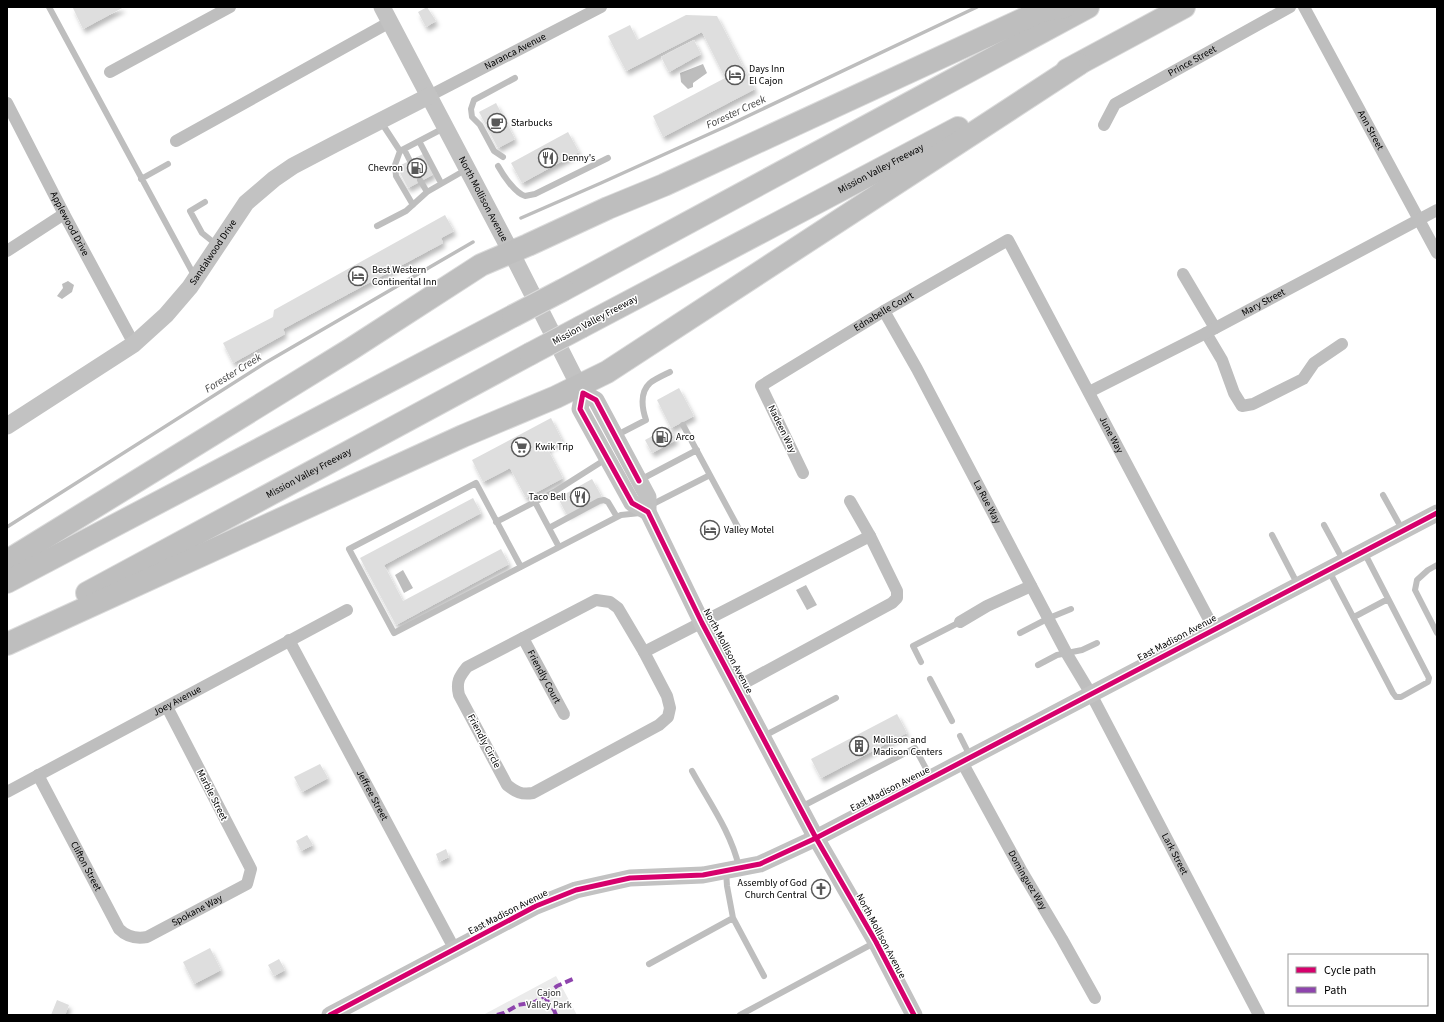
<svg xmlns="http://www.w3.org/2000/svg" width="1444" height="1022" font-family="'Source Sans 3',sans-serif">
<defs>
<filter id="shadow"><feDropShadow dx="2.5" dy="4.5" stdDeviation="2" flood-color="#0004"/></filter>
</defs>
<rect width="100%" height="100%" fill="#fff"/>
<!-- green -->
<path fill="#ebebeb" d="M556,976L577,1015H483Z"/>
<!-- water -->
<path fill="#bdbdbd" d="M703,64L707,73L693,83V87L688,89L681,82L680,73Z
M68,281L74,285L72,292L62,299L57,296L63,288L62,284Z
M403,570L413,588L404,593L395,575Z
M806,585L817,605L807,610L796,590Z"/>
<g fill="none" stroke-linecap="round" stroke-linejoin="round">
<!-- stream -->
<path stroke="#bdbdbd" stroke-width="3.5" d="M521,218L601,183L729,125L977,7
M7,527L265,363L473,242"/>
</g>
<!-- building -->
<path fill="#dedede" filter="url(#shadow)" d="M75,7H124L83,29L73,8Z
M427,7L436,21L426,27L418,12Z
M686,15L717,16L755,89L663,137L653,116L725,78L702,32L626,71L608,36L630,25L637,40Z
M694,40L701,54L669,72L661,57Z
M496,103L515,139L498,148L479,112Z
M568,132L579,152L522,183L511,163Z
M423,154L434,174L408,188L397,167Z
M445,215L454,231L441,238L443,243L283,329L285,334L233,363L223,343L273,317L274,310Z
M679,388L694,416L671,428L657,400Z
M551,418L562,440L547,448L563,478L526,498L510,468L483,482L472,460Z
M669,427L676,440L652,453L645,440Z
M592,479L602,497L567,515L558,498Z
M473,498L481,513L384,565L403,601L501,549L509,564L396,625L360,558Z
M897,714L907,733L821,778L811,759Z
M320,764L328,778L302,792L294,777Z
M307,835L313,845L301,851L296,841Z
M446,849L449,857L439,862L436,854Z
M210,948L221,970L194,984L183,962Z
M279,959L285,970L274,976L268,965Z
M57,1000L69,1005L65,1015H51Z"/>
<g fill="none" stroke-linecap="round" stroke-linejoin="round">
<!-- highway casing -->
<g stroke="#dbdbdb" stroke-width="24">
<g id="highway">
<path d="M1067,70L1184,7"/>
<path d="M563,290L1088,7"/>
<path id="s15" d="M581,327L958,128"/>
<path d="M7,561L351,349L481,265L528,245L608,208L664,185L1041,11L1064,7"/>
<path d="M7,582L513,316"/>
<path id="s16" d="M87,593L530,354"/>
<path d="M7,644L463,436L556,397L607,372L1079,64"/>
</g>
</g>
<!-- lane -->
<path stroke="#bebebe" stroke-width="6" d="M49,7L195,277
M381,122L400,151L444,128
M419,141L441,183
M404,149L410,161
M400,151L395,165L396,176L413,205
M503,157L494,151L480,125L472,117L471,109L474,100L515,78
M498,166C503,175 515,193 525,196L535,194L608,158
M141,179L168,164
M420,180L427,192
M205,202L190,211L202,233L217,245
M377,226L406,211L427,192L467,169
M683,425L739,529
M617,435L646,420C642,408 639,393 650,383C655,379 664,375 670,372
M640,480L697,450
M1383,495L1402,529
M535,502L559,547
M649,506L710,475
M496,522L554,492L606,459
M1324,525L1343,560
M549,528L599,501L604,500L608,502L617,517
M1272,535L1298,585
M1437,565L1428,570L1417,580L1415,590L1437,633
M521,567L476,483L349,549L394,633L617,517L621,515L640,513
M1329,571L1393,693L1396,697H1401L1428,682L1429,678L1364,552
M1354,617L1388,599
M1020,633L1049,618L1071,609
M921,662L913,646L960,622
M1038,665L1057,655L1082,650L1097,643
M930,679L952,721
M764,736L836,698
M960,736L970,756
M692,771C709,802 731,832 739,867
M801,807L915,748L930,776
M733,918L764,976
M649,964L733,918L727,886L726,871
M740,1015L874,943"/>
<!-- street -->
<g stroke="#bebebe" stroke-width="12">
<path id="s1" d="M1304,7L1437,253"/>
<path d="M110,72L230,7"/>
<path id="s2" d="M429,96L601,7"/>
<path id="s3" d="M7,103L64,214L134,344"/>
<path id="s4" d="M1104,125L1115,104L1290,7"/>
<path d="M176,141L390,22"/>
<path d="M7,251L64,214"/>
<path d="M1183,274L1215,328"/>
<path id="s5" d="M884,311L917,369L1067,654L1091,694L1259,1015"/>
<path d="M1206,333L1222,360L1234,393L1242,406L1253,404L1303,379L1314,363L1342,344"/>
<path id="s6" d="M1089,392L1206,333L1437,210"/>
<path id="s7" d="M803,473L761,386L884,311L1008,240L1214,629"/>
<path d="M850,501L870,536"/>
<path d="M596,600L610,602L618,608L644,652L667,696L670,708L668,717L659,725L533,793C521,795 516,792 507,785L459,695C456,682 459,677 467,667Z"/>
<path d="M960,622L987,606L1031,586"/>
<path id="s8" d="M523,638L564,714"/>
<path id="s9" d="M289,640L455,950"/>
<path d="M644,652L870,536L897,591V598L892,603L737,687"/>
<path id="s10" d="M962,762L1021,870L1062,939L1095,998"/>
<path id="s11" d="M38,775L119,929C127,937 136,939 147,937L247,884L251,869L167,707"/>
<path id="s12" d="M7,792L347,610"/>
</g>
<!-- secondary -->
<g stroke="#c2c2c2" stroke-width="17">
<path id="s13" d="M382,7L511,252L579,386L583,393L596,400L648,497V512L702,623L816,838L876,942L914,1015"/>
<path d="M583,393L580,409L607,458L632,503L648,512"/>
<path id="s14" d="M7,426L134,344L166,315L190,287L246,203L274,179L293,166L335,144L429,96"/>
<path d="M330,1015L536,906L576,890L630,878L703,875L760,864L816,838L931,778L1437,513"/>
</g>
<!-- highway -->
<use href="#highway" stroke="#bebebe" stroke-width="22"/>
<!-- highway-bridge casing -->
<g stroke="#dbdbdb" stroke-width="24" stroke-linecap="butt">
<path id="highway-bridge" d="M513,316L563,290
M530,354L581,327"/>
</g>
<!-- highway-bridge -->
<use href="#highway-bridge" stroke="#bebebe" stroke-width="22"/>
<!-- quiet -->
<path stroke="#8e44ad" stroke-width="4" stroke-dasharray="8 4" stroke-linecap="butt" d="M497,1015L504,1013L518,1005L535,1002L544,996
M556,1015L554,1010L544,996L557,986L575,978"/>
<!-- cycleway casing -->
<g stroke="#fff" stroke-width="8">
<path id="cycleway" d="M639,481L596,400L583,393L580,409L632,503L648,512L702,623L816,838L876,942L914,1015
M330,1015L536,906L576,890L630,878L703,875L760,864L816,838L931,778L1437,513"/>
</g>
<!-- cycleway -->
<use href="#cycleway" stroke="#d6006c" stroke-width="5"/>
</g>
<!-- icons -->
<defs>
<g id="hotel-ring" transform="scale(1)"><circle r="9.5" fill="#fff" stroke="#595959" stroke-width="1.5"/><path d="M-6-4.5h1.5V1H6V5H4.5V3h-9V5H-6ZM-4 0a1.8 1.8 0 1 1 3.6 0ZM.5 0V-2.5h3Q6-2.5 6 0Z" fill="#595959"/></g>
<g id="cafe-ring" transform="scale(1)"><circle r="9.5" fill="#fff" stroke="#595959" stroke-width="1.5"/><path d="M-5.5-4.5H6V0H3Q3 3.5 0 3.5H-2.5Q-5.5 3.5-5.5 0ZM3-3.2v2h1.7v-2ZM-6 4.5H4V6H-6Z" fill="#595959"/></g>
<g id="restaurant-ring" transform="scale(1)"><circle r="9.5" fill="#fff" stroke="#595959" stroke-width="1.5"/><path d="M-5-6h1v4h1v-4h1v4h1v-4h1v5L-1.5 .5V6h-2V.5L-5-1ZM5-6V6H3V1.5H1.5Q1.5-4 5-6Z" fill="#595959"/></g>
<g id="fuel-ring" transform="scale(1)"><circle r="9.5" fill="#fff" stroke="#595959" stroke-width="1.5"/><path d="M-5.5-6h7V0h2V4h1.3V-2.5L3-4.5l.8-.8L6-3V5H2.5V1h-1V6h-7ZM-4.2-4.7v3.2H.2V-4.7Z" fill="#595959"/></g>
<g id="supermarket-ring" transform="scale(1)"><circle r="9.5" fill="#fff" stroke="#595959" stroke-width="1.5"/><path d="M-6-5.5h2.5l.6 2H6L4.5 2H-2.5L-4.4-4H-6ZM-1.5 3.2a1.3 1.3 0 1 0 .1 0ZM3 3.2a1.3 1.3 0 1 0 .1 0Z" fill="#595959"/></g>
<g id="building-ring" transform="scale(1)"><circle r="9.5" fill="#fff" stroke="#595959" stroke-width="1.5"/><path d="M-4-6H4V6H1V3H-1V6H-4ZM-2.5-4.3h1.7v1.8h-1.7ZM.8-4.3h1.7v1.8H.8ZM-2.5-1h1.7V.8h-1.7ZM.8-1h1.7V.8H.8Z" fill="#595959"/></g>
<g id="church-ring" transform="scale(1)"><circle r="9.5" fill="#fff" stroke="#595959" stroke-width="1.5"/><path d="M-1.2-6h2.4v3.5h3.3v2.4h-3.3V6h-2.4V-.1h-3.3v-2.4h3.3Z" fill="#595959"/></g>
</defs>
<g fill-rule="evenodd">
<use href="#hotel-ring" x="735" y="75"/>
<use href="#cafe-ring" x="497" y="123"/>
<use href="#restaurant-ring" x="548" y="158"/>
<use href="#fuel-ring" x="417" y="168"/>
<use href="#hotel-ring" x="358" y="276"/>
<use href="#fuel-ring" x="662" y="437"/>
<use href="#supermarket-ring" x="521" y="447"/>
<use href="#restaurant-ring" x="580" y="497"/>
<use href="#hotel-ring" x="710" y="530"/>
<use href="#building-ring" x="859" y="746"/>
<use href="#church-ring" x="821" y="889"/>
</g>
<g text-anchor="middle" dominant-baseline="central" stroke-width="3" stroke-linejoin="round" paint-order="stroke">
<!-- street labels -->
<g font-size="10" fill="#000" stroke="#fff">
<text stroke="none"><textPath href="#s2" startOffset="97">Naranca Avenue</textPath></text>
<text stroke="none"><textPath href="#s4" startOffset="112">Prince Street</textPath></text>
<text stroke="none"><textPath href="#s1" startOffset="140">Ann Street</textPath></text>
<text stroke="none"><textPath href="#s15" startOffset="339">Mission Valley Freeway</textPath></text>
<text stroke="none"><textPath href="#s13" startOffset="217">North Mollison Avenue</textPath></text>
<text stroke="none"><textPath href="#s3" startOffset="136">Applewood Drive</textPath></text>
<text stroke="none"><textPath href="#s14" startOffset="273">Sandalwood Drive</textPath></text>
<text stroke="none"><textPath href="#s6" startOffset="196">Mary Street</textPath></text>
<text stroke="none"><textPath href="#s7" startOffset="240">Ednabelle Court</textPath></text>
<text transform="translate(595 320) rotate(-28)">Mission Valley Freeway</text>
<text transform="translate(782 429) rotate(64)">Nadeen Way</text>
<text stroke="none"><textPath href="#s7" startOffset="604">June Way</textPath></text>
<text stroke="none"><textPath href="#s16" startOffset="252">Mission Valley Freeway</textPath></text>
<text stroke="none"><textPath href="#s5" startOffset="217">La Rue Way</textPath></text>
<text transform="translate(1177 638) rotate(-28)">East Madison Avenue</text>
<text transform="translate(728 651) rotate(62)">North Mollison Avenue</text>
<text stroke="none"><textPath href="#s8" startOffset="44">Friendly Court</textPath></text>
<text stroke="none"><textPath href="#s12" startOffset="193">Joey Avenue</textPath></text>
<text transform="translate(484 741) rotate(62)">Friendly Circle</text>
<text transform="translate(890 789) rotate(-27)">East Madison Avenue</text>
<text transform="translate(212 795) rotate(63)">Marble Street</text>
<text stroke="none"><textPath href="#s9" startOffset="176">Jeffree Street</textPath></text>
<text stroke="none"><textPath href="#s5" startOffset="616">Lark Street</textPath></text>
<text stroke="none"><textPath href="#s11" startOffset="103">Clifton Street</textPath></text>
<text stroke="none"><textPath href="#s10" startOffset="135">Dominguez Way</textPath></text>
<text stroke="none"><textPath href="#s11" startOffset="261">Spokane Way</textPath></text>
<text transform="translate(508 912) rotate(-27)">East Madison Avenue</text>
<text transform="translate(881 936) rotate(62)">North Mollison Avenue</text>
</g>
<!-- poi labels -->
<g font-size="10" fill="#000" stroke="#fff" text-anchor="start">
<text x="749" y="69">Days Inn<tspan x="749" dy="12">El Cajon</tspan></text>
<text x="511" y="123">Starbucks</text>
<text x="562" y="158">Denny's</text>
<text x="403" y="168" text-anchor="end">Chevron</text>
<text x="372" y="270">Best Western<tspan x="372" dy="12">Continental Inn</tspan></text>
<text x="676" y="437">Arco</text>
<text x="535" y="447">Kwik Trip</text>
<text x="566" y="497" text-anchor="end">Taco Bell</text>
<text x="724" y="530">Valley Motel</text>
<text x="873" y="740">Mollison and<tspan x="873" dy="12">Madison Centers</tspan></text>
<text x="807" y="883" text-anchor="end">Assembly of God<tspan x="807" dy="12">Church Central</tspan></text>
</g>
<!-- park labels -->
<g font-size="10" fill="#313131" stroke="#fff">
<text x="549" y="993">Cajon<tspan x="549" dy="12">Valley Park</tspan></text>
</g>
<!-- water labels -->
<g font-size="11" font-style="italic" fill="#424242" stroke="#fff">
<text transform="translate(736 112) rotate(-25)">Forester Creek</text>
<text transform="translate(233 373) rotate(-32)">Forester Creek</text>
</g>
</g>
<!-- border -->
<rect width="1444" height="1022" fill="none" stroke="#000000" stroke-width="16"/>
<!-- legend -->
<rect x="1288" y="954" width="140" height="52" fill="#ffffff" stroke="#999999"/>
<rect x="1296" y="967" width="20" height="6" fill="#d6006c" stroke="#999999"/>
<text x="1324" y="974" font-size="12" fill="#000000">Cycle path</text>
<rect x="1296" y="987" width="20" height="6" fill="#8e44ad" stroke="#999999"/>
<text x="1324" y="994" font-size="12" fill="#000000">Path</text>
</svg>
